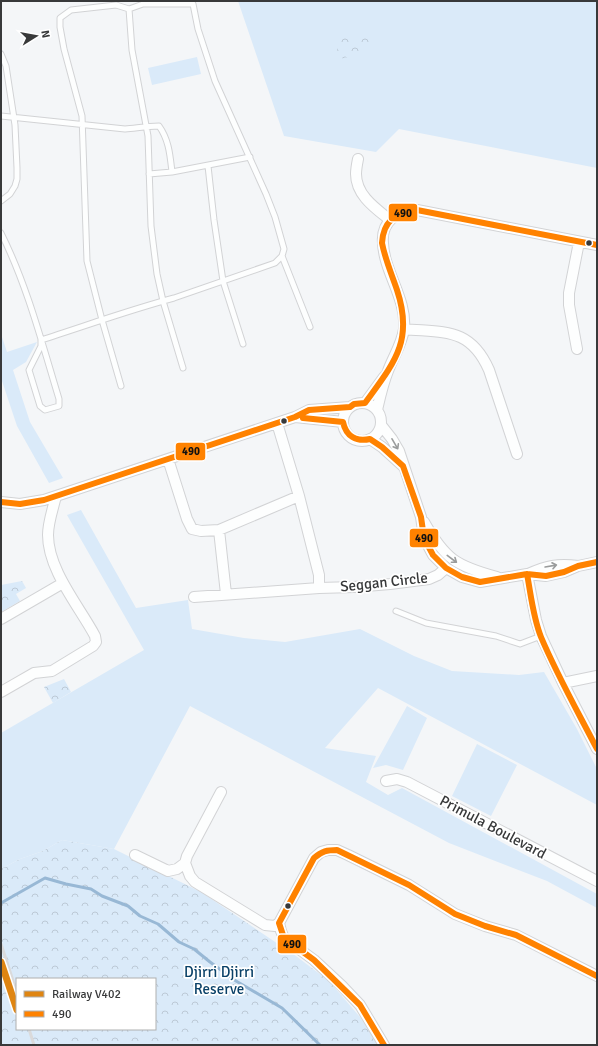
<svg xmlns="http://www.w3.org/2000/svg" width="598" height="1046" font-family="Signika,sans-serif">
<defs>
<pattern id="park-crowns" width="20" height="18" patternUnits="userSpaceOnUse"><rect width="20" height="18" fill="#daeaf9"/><path d="M2 6a3 3 0 1 1 6 0M12 15a3 3 0 1 1 6 0" fill="none" stroke="#bcc9d6"/></pattern>
</defs>
<rect width="100%" height="100%" fill="#f4f6f8"/>
<!-- green -->
<path fill="#daeaf9" d="M238,1H597V168L399,129L376,152L284,136Z
M197,57L201,74L152,85L148,68Z
M1,334L7,352L37,342L26,362L13,370L30,422L63,478L49,483L17,426L1,378Z
M81,510L136,608L188,600L192,629L244,638L285,642L360,629L414,656L452,671L519,675L544,672L577,729L597,769V805L378,688L325,748L376,756L366,782L388,795L402,788L597,894V908L547,881L449,843L190,706L114,849L62,840L43,851L20,859L1,869V733L144,650L67,515Z
M407,706L427,718L403,770L386,765L373,768Z
M477,744L517,765L491,816L452,796Z"/>
<!-- park -->
<path fill="url(#park-crowns)" fill-rule="evenodd" d="M349,35L368,37C374,42 374,49 366,53L339,59L336,56L339,41Z
M22,581L26,588L16,594L20,601L1,612V585Z
M64,679L71,692L53,703L44,687Z
M62,840L114,849L201,892L296,956L329,981L360,1017L378,1045H1V869L20,859L43,851ZM17,979H155V1029H17Z"/>
<g fill="none" stroke-linecap="round" stroke-linejoin="round">
<!-- stream -->
<path stroke="#98b8d5" stroke-width="3" d="M1,903L45,878L66,884L91,889L102,896L128,906L140,916L158,924L179,942L194,949L210,962L236,981L282,1008L320,1045"/>
<!-- lane casing -->
<g stroke="#d2d3d5" stroke-width="7">
<path id="lane" d="M129,9L132,50L148,136L151,226L157,274L163,301L183,368
M1,54L6,66L15,125L17,168V179L15,186L10,194L1,201
M1,116L125,129C137,128 147,126 159,126C169,140 170,155 172,172
M208,166L214,220L223,281L243,344
M149,174L172,172L250,157
M1,233C27,285 42,343 59,399V406L45,410L40,406L29,370L41,346V340
M282,256L310,327
M41,340C85,326 129,310 174,298L275,263L282,256L284,249L275,217L266,194L215,81L198,29L193,4H143L129,9L116,5L71,10L60,18V27L64,49L82,116L87,261L102,320L121,386
M396,611L426,623L496,636L520,644L541,636"/>
</g>
<!-- street casing -->
<g stroke="#d2d3d5" stroke-width="12">
<path id="street" d="M358,159C357,164 356,169 356,174C356,195 375,208 390,220
M404,329C444,333 470,327 489,370L517,454
M577,349L569,305V293L579,242
M343 422a19 19 0 1 1 38 0a19 19 0 1 1-38 0Z
M365,403L384,377
M377,410C380,397 383,383 388,371C393,357 402,344 404,329C407,299 384,272 383,243C381,222 397,210 417,210L597,245
M295,417L343,422
M277,423L299,496L319,575V588
M381,425L392,439L399,451L421,517L424,538L433,555L446,568L462,577L480,582L527,574L546,576L564,572L578,566L597,562
M370,439L382,447L403,466
M168,459L187,519L192,529L201,531L219,530L299,496
M1,502L20,504L44,500L295,417L309,410L350,407
M424,522C445,559 456,566 497,577
M219,530L226,594
M527,574L536,620L541,636L563,683L597,749
M528,574C546,566 558,563 578,566
M194,597L319,588L354,587L390,584L429,579L438,575L446,568
M1,619L63,583
M563,683L597,676
M1,692L34,673L52,671L93,646L96,642L95,636C79,606 48,570 48,535C48,522 53,509 56,496
M386,781L397,779L407,782L597,881
M135,855L168,871L177,869L185,863L190,876L195,882L265,925L275,926L279,923
M185,863L187,856L221,792
M279,923L314,858L321,852L328,850H337L348,855L409,885L455,914L485,926L516,935L597,976
M279,923L281,931L284,938L314,960L342,986L360,1005L384,1045"/>
</g>
<!-- lane -->
<use href="#lane" stroke="#fdfefe" stroke-width="5"/>
<!-- street -->
<use href="#street" stroke="#fdfefe" stroke-width="10"/>
<!-- rail -->
<path stroke="#dadadb" stroke-width="3" d="M1,944L17,993
M29,1029L34,1045"/>
<!-- bus-1 casing -->
<g stroke="#fff" stroke-width="9">
<path id="bus-1" d="M303,418L343,422C346,436 356,442 370,439L382,447L403,466L421,517L424,538L433,555L446,568L462,577L480,582L527,574L546,576L564,572L578,566L597,562
M1,502L20,504L44,500L295,417L309,410L350,407L354,404L365,403C394,363 414,341 397,290C392,275 385,259 382,243C383,221 396,212 417,210L597,245
M527,574C531,595 533,617 541,637C557,675 578,712 597,749
M384,1045L360,1005L314,960L284,938L279,923L314,858C322,851 327,850 337,850L409,885L455,914L485,926L516,935L597,976"/>
</g>
<!-- bus-1 -->
<use href="#bus-1" stroke="#ff8200" stroke-width="6"/>
<!-- rail-1 casing -->
<g stroke="#fff" stroke-width="10">
<path id="rail-1" d="M1,962L17,1010"/>
</g>
<!-- rail-1 -->
<use href="#rail-1" stroke="#df8512" stroke-width="7"/>
</g>
<!-- one-way arrows -->
<defs><path id="oneway-shaft" d="M-6 0H5M1.5-3L5.5 0L1.5 3" fill="none" stroke-width="1.6" stroke-linecap="round" stroke-linejoin="round"/></defs>
<g stroke="#9a9c9c">
<use href="#oneway-shaft" transform="translate(395 444) rotate(60)"/>
<use href="#oneway-shaft" transform="translate(452 559) rotate(37)"/>
<use href="#oneway-shaft" transform="translate(551 566) rotate(-10)"/>
</g>
<!-- markers -->
<g fill="#38393a" stroke="#fff" stroke-width="1.5">
<circle cx="589" cy="243" r="3.5"/>
<circle cx="284" cy="421" r="3.5"/>
<circle cx="288" cy="906" r="3.5"/>
</g>
<g text-anchor="middle" dominant-baseline="central" stroke-width="3.5" stroke-linejoin="round" paint-order="stroke">
<!-- street labels -->
<g font-size="15" fill="#38393a" stroke="#fff">
<text transform="translate(384 582) rotate(-6)">Seggan Circle</text>
<text transform="translate(493 827) rotate(28)">Primula Boulevard</text>
</g>
<!-- park labels -->
<g font-size="15" fill="#0a4168" stroke="#fff">
<text x="219" y="972">Djirri Djirri<tspan x="219" dy="17">Reserve</tspan></text>
</g>
</g>
<g stroke="#fff" stroke-width="1.5">
<rect x="388" y="203" width="30" height="19" rx="4" fill="#ff8200"/>
<rect x="175" y="442" width="31" height="19" rx="4" fill="#ff8200"/>
<rect x="409" y="528" width="30" height="20" rx="4" fill="#ff8200"/>
<rect x="277" y="934" width="30" height="20" rx="4" fill="#ff8200"/>
</g>
<g font-size="11" text-anchor="middle" font-weight="bold" fill="#111">
<text x="403" y="217">490</text>
<text x="191" y="455">490</text>
<text x="424" y="542">490</text>
<text x="292" y="948">490</text>
</g>
<!-- border -->
<rect width="598" height="1046" fill="none" stroke="#38393a" stroke-width="4"/>
<!-- legend -->
<rect x="16" y="978" width="140" height="52" fill="#ffffff" stroke="#afb0b0"/>
<rect x="24" y="991" width="20" height="6" fill="#df8512" stroke="#afb0b0"/>
<text x="52" y="998" font-size="12" fill="#38393a">Railway V402</text>
<rect x="24" y="1011" width="20" height="6" fill="#ff8200" stroke="#afb0b0"/>
<text x="52" y="1018" font-size="12" fill="#38393a">490</text>
<!-- north arrow -->
<g transform="translate(36 36) rotate(79)" stroke="#ffffff" stroke-width="3" paint-order="stroke">
<path d="M0-3L7 15L0 10L-7 15Z" fill="#38393a"/>
<text y="-6" font-size="11" font-weight="bold" text-anchor="middle" fill="#38393a">N</text>
</g>
</svg>
